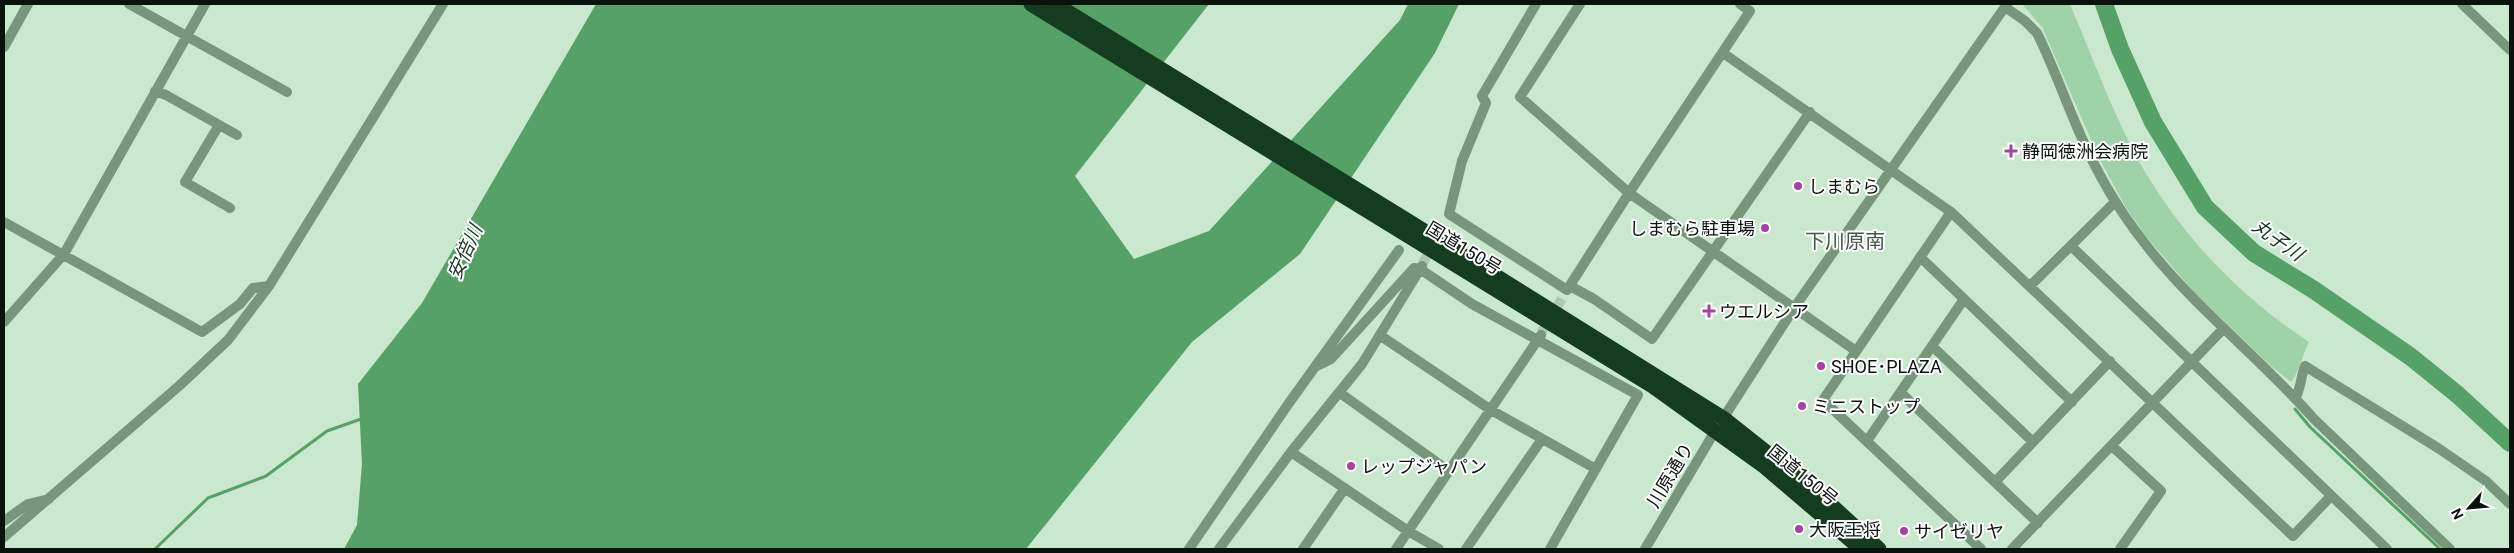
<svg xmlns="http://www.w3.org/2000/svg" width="2514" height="553" font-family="Roboto,'Noto Sans JP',sans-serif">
<rect width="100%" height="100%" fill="#c9e8ce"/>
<!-- green -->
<path fill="#9fd2a9" d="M2022,4H2070C2091,54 2110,106 2135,154C2176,230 2236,294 2309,342C2304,351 2297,377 2291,382L2271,366L2193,291L2145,235L2125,206L2099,158L2042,27Z"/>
<!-- water -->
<path fill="#55a167" d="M596,4H1209L1075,176L1134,259L1209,231L1400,20L1408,4H1459L1435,53L1300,254L1192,342L1026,549H344L357,525L362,464L358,384L422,303Z"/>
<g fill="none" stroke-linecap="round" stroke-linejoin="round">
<!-- stream -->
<path stroke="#55a167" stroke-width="3" d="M2295,409L2310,427L2440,549
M155,549L208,498L266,476L327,431L361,419L362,416"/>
<!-- river -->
<path stroke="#55a167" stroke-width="18" d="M2104,4L2120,49L2153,122L2205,207L2254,253L2314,290L2411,357L2458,395L2510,443"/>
<!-- minor-tunnel -->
<path stroke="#acc8b1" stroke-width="10" stroke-dasharray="10 5" stroke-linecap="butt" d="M1422,265L1444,224
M1541,333L1563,297"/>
<!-- minor -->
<path stroke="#77967c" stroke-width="10" d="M129,4L287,92
M1536,4L1482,96L1486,103L1462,161L1449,214L1567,290L1629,193L1750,11L1740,4
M1580,4L1520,97L1629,193L1856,351
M2462,4L2510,50
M2005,7L2025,21L2037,33C2053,65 2065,100 2080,134C2096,171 2118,209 2143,241C2193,307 2260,357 2314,419L2450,549
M4,47L28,4
M1723,53L1951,212L2293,536L2331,496
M155,91L166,95L237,135
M219,125L185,182L230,208
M1951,212L1823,400L1981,549
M4,222L202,332L240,304L253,288L269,286
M2071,246L2387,549
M1920,257L2072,402
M1570,286L1594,299L1652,339L1810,112
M2030,286L2115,202
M4,322L64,254L205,4
M1381,336L1491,410L1596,469
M1932,346L2033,442
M1315,367L1331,359L1414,268L1420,269L1472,304L1638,395L1550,549
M1340,393L1449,471
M1901,393L2038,523
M2296,397C2301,387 2301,376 2305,366L2438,448L2486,481L2510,504
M1867,441L1964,299
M2112,446L2161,491L2120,549
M1291,452L1408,531L1439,549
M1995,482L2110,361
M4,521L28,504L49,499
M4,537L179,386L228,340L269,286L443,4
M1189,549L1289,403L1399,250
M1219,549L1291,452L1362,364L1422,266
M1303,549L1345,488
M1396,549L1541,335
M1466,549L1542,439
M1645,549L1715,431L1794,308L2007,4
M2012,549L2224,328"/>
<!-- highway -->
<path stroke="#143d20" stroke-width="15" d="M1031,4L1651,385L1765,467L1861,549
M1055,4L1408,221L1723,418L1818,493L1879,549"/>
</g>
<!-- markers -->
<g fill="#a940a3" stroke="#fff" stroke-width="2">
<path d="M2008.5 143.5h5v5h5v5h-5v5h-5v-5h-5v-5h5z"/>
<circle cx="1798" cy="186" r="5"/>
<circle cx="1765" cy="228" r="5"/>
<path d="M1706.5 303.5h5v5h5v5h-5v5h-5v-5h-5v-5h5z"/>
<circle cx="1821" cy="366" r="5"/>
<circle cx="1802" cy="406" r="5"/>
<circle cx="1351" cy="466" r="5"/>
<circle cx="1799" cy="529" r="5"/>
<circle cx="1904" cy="531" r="5"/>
</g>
<g text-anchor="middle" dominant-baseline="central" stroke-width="4" stroke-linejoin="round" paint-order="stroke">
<!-- poi labels -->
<g font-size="18" fill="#08130b" stroke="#fff" text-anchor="start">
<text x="2022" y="151">静岡徳洲会病院</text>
<text x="1808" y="186">しまむら</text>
<text x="1755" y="228" text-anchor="end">しまむら駐車場</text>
<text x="1719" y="311">ウエルシア</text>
<text x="1831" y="366">SHOE･PLAZA</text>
<text x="1812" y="406">ミニストップ</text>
<text x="1361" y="466">レップジャパン</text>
<text x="1809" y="529">大阪王将</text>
<text x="1914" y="531">サイゼリヤ</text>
</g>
<!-- street labels -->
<g font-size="18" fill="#08130b" stroke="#fff">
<text transform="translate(1464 248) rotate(31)">国道150号</text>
<text transform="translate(1670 475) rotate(-59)">川原通り</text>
<text transform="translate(1803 475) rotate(39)">国道150号</text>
</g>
<!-- water labels -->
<g font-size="19" font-style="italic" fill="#15351d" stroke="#fff">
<text transform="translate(2278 240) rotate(35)">丸子川</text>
<text transform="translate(465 252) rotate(-66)">安倍川</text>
</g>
<!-- quarter labels -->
<g font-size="20" fill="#3f5944" stroke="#fff">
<text x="1845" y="241">下川原南</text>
</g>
</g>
<!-- border -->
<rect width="2514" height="553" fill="none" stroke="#08130b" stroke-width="10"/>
<!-- north arrow -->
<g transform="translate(2469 508) rotate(243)" stroke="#ffffff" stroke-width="4" paint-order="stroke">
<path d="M0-4L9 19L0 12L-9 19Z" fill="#08130b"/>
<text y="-8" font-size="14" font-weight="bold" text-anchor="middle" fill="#08130b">N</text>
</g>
</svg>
